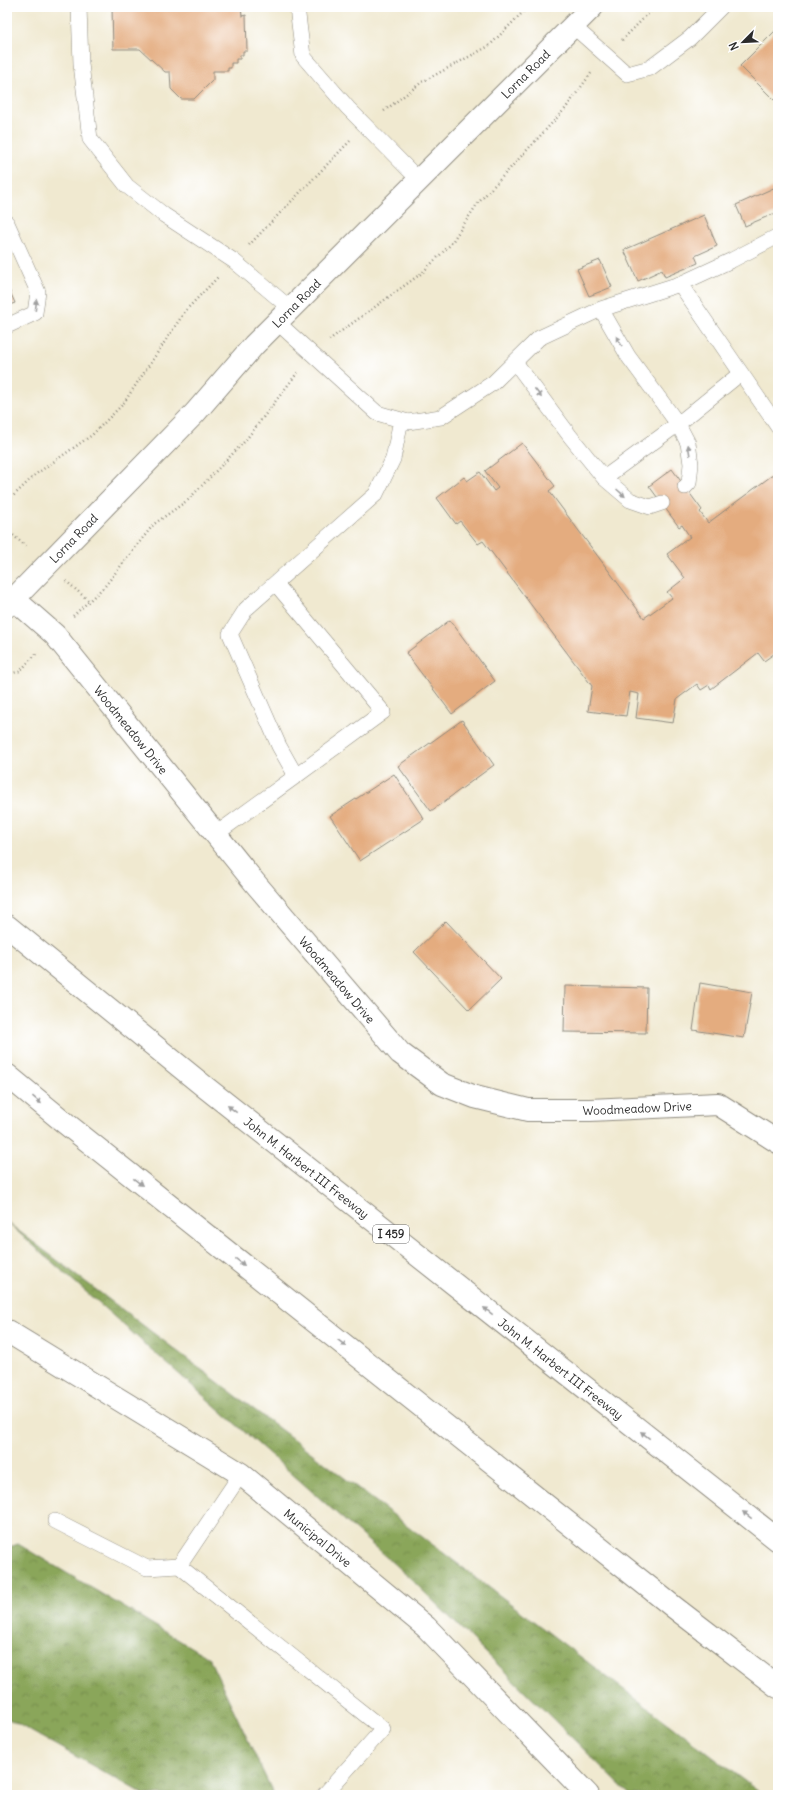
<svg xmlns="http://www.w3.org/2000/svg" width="785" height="1802" font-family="Delius,sans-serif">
<defs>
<pattern id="forest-crowns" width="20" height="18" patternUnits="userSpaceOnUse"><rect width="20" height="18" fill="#8aa65a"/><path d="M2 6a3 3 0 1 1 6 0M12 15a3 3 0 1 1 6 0" fill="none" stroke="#71874b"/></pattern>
</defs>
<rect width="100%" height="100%" fill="#fff"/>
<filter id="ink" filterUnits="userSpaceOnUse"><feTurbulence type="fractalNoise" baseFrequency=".025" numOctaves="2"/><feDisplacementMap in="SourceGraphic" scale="8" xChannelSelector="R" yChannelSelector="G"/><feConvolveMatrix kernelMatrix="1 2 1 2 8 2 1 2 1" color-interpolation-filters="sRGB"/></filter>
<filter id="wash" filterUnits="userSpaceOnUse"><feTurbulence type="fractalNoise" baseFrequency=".012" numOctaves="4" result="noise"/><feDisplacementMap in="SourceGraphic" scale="16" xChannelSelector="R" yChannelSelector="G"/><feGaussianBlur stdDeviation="0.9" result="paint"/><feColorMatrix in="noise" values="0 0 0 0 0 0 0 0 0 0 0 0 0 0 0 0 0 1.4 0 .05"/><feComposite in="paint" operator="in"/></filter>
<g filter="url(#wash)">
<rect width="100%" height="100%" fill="#f0e9d0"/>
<!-- forest -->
<path fill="url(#forest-crowns)" stroke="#5a6842" d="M8,1223L763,1795H630L411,1579Z
M18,1544L209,1658L274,1795H145L7,1718V1548Z"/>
<g id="blocks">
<!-- building -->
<path fill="#e4ac7f" d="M112,7H241L242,16L246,15L247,51H243V55H240V59H236V63H231V68H228V71H213V80L194,99H181L171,89L170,72H165L140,49H113Z
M778,28V96L774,100L740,66Z
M778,186V212L745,226L736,205Z
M704,215L717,246L695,256L698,263L665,277L662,270L638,281L624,250Z
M600,260L612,287L589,296L577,269Z
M7,285L15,303L7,306Z
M522,443L555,486L549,491L644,618L672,598L667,592L685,578L667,554L690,537L682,525L679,527L649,486L672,469L702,510L700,512L708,523L778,471V651L764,661L758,653L711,689L709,685L701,690L697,684L677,699L673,723L636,718L639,694L630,692L626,716L588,711L592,686L483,541L478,544L460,521L456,524L437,498L464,477L467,481L480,472L494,491L498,488L485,471Z
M450,620L495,681L452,714L406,653Z
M462,720L494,765L431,811L398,766Z
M394,774L424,819L360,861L330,816Z
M446,921L501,979L469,1010L414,952Z
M700,983L752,992L744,1038L693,1030Z
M565,986L647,988L646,1033L564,1032Z"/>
</g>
</g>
<g filter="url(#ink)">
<use href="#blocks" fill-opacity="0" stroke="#8e8a7e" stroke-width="1"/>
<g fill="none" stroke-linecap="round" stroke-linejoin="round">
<!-- service casing -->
<g stroke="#8e8a7e" stroke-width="16">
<path id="service" d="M79,7L81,64L90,139L127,186L164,215L234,261L291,309
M297,7L303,56L348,108L419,180
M573,26L627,74L650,68L690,38L721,7
M7,223L38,292L35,313L7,326
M680,284L778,427
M601,309L628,356L678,424L688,443L691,464L689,483L685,487
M277,322L377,413L408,422L441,417L493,383L539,338L601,309L680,284L732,260L778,236
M515,362L570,436L604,478L630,500L650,507L662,503
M604,478L678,424L741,373
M276,584L383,712L296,776
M216,834L296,776L279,746L230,634L246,609L376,494L393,459L401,420
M55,1521L147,1568L179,1566L241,1474
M179,1566L383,1729L324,1795"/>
</g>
<!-- minor casing -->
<g stroke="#8e8a7e" stroke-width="24">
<g id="minor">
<path id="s1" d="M14,599L55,635L255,883L400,1053L442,1084L475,1097L528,1110H590L718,1104L778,1142"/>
</g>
</g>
<!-- tertiary casing -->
<g stroke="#8e8a7e" stroke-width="24">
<g id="tertiary">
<path id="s2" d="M7,606L195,413L254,345L592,7"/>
<path id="s3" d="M7,1331L241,1474L426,1627L588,1795"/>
</g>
</g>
<!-- motorway casing -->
<g stroke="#8e8a7e" stroke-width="24">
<g id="motorway">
<path id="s4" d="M7,926L205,1087L778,1540"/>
<path d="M7,1075L64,1122L675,1608L778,1687"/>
</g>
</g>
<!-- path -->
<path stroke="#8e8a7e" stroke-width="2.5" stroke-dasharray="1 3" stroke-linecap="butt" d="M622,40L655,7
M384,111L422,82L489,46L528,7
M249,245L350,141
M329,340L422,273L450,245L478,203L565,109L592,72
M7,505L10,499L36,474L92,435L123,404L186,310L218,277
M7,530L28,548
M66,581L89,601
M73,616L105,586L154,524L188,500L245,441L298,372
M7,675L20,671L36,654"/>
<!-- service -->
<use href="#service" stroke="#fff" stroke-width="15"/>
<!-- minor -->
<use href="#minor" stroke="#fff" stroke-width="22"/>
<!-- tertiary -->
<use href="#tertiary" stroke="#fff" stroke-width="22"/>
<!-- motorway -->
<use href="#motorway" stroke="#fff" stroke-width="22"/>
</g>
<!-- one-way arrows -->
<defs><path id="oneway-solid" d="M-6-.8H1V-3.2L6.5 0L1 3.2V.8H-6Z"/></defs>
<g fill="#a0a0a0">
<use href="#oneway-solid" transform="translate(36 305) rotate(-83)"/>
<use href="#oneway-solid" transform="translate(619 341) rotate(-120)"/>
<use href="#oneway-solid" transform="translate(538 393) rotate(53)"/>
<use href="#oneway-solid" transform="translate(689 450) rotate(-99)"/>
<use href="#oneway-solid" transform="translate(621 493) rotate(42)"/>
<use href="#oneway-solid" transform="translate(37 1100) rotate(40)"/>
<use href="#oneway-solid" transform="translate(232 1109) rotate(-142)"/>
<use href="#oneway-solid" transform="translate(138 1182) rotate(38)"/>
<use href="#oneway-solid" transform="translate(240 1262) rotate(38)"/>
<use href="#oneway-solid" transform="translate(488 1311) rotate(-142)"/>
<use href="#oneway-solid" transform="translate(342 1343) rotate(38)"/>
<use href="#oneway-solid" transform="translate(645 1435) rotate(-142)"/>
<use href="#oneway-solid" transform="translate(747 1515) rotate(-142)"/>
</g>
</g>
<g text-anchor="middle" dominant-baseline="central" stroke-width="3.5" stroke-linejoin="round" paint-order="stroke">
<!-- shield labels -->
<rect fill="#fff" stroke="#6b6b6b" stroke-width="1" x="373" y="1225" width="36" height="18" rx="3"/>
<g font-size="11" font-weight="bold" fill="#2b2b2b">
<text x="391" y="1234">I 459</text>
</g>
<!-- street labels -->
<g font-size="12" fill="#2b2b2b" stroke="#fff">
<text stroke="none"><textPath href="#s2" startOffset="743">Lorna Road</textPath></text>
<text stroke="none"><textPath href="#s2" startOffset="419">Lorna Road</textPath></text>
<text stroke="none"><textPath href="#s2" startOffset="95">Lorna Road</textPath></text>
<text stroke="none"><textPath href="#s1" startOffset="176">Woodmeadow Drive</textPath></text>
<text stroke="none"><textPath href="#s1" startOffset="500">Woodmeadow Drive</textPath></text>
<text stroke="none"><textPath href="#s1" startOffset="848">Woodmeadow Drive</textPath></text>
<text stroke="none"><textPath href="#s4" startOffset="385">John M. Harbert III Freeway</textPath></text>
<text stroke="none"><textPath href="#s4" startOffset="709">John M. Harbert III Freeway</textPath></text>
<text stroke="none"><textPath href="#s3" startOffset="374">Municipal Drive</textPath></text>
</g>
</g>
<!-- margin -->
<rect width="785" height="1802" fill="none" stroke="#fff" stroke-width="24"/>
<!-- north arrow -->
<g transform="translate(743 42) rotate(246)" stroke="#ffffff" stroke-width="3" paint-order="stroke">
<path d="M0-3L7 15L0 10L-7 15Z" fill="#2b2b2b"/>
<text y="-6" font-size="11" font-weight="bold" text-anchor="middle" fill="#2b2b2b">N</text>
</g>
</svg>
